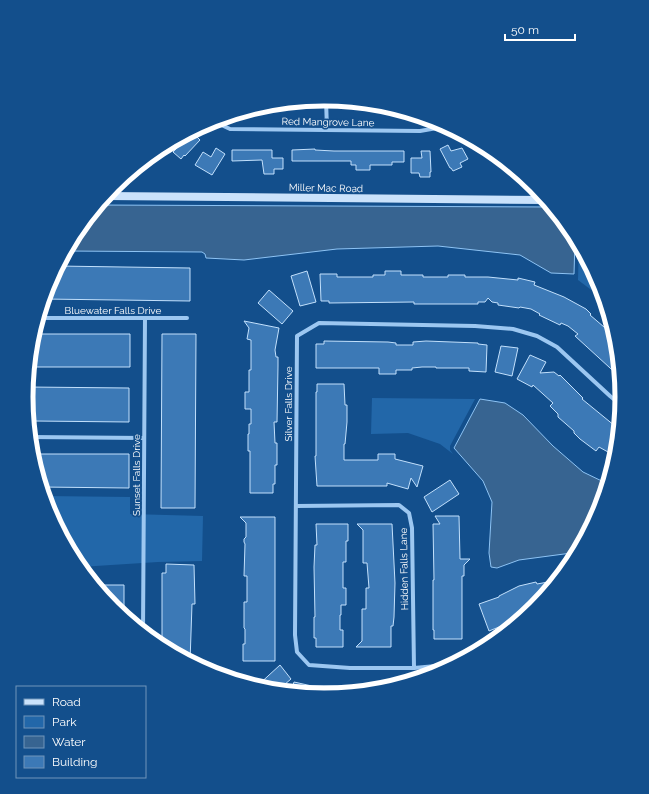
<svg xmlns="http://www.w3.org/2000/svg" width="649" height="794" font-family="Raleway,sans-serif">
<rect width="100%" height="100%" fill="#134f8c"/>
<!-- green -->
<path fill="#2267a9" d="M579,243L600,283L606,301L578,280Z
M372,398L475,399L450,446V450L453,454L440,444L408,433L371,434Z
M44,496L130,497V514L203,516L202,561L158,562L80,567L76,563L49,511Z"/>
<!-- water -->
<path fill="#376491" stroke="#8dc3f4" d="M97,205L553,207L574,233L575,241L574,274L551,273L520,255L438,246L337,249L244,260L206,258L205,254L202,252L66,251L76,231Z
M480,399L505,403L523,415L553,446L583,472L608,484L600,511L579,552L519,560L497,568L491,567L489,553L492,502L483,481L454,448Z"/>
<!-- building -->
<path fill="#3c79b6" stroke="#c2e0fc" d="M194,134L200,140L185,156L184,155L181,159L173,152L177,148L170,143L183,136L188,140Z
M448,145L451,151L462,148L468,159L460,163L462,167L453,171L451,168H450L440,149Z
M216,148L225,154L212,175L195,165L203,152L211,157Z
M315,149V150L334,151H404V162H392V165H370V170H356V165H351V161H292V150Z
M232,150H272V158H283V169H274V174H264L262,160L232,161Z
M421,151H430L431,172H430V177H420L419,173H411V158H422Z
M57,266L190,268V301L44,299L49,283Z
M307,271L316,302L300,306L291,276Z
M385,271H401V275H423V277H448V275H465V277H488L518,280V278L535,282L534,285L564,297L586,309L591,314L590,315L604,327L609,322L614,328L617,339L621,378L575,336L578,334L568,326L561,323L560,325L539,315L540,314L531,309L520,307L519,308L498,305V303L492,302L488,298L485,302H478V304H414V302L329,303V301H321L320,274H337V277H373V275H385Z
M269,290L293,311L282,324L258,303Z
M244,321L279,328L275,350L276,357H278V366L277,422H274L275,443H277V465H275V484H273V493H250V451H248V434H249V424H251V409H245V392H249V370H251V340L247,339L249,328Z
M34,334H130V367H29L31,346H32V342H34Z
M162,334H196L195,508H161Z
M324,341L388,342L396,343V345H413V342L426,341L478,343V344L487,345L486,372L469,371V368H436V367H422L412,368V370H396V374H379V368H316V344H324Z
M501,346L518,348L512,376L495,372Z
M530,355L546,362L540,373L554,372L559,376L560,375L583,398L582,399L615,426L613,428L620,431L617,457L599,447L596,451L580,439L574,433V431L558,417V414L550,406L553,403L533,385L532,387L517,379Z
M317,384H344L345,405H347V422L345,444H344V460H378V454H395V459L423,466L417,487L411,478L408,489L387,483V486H317L315,456H316V392H317Z
M27,387L129,388V422L34,421V412H28L26,397Z
M33,454H129V488L41,487L33,460Z
M450,480L459,494L432,512L424,497Z
M435,516H459L460,559H470L464,565V576H462V639H434V630H433V580H434L433,524H440Z
M240,517H275V661H243V644H245V629L244,628V602H247V576H244L245,544L244,542V539L246,537V523Z
M316,524H348V541H346V562H343V588H346V605H341V615H340V630H343V647H316V638H314V617H315L314,567L315,545H317Z
M357,524H392L395,583L394,617L393,626H391V647H356L362,641V609H366V588H369L367,563H363V530Z
M166,564L194,565L195,604H192L190,662L162,647V573H166Z
M559,580L535,608L520,621L519,619L489,631L479,604L499,597V596L519,586L536,582L537,584Z
M94,585H124V609L113,608Z
M280,665L291,679L277,691L266,690L256,687Z
M294,682L312,686H372L373,691L324,696L291,692Z"/>
<g fill="none" stroke-linecap="round" stroke-linejoin="round">
<!-- street -->
<path stroke="#9cc7f1" stroke-width="4" d="M326,99L327,130
M214,120L215,122L230,129L420,131L437,128L439,121
M38,318H187
M30,437L144,438
M296,506L399,505L409,513L412,528L414,668
M143,632L145,318
M466,658L436,666L414,668H350L309,665L297,652L295,635L297,336L319,323L475,326L513,329L537,336L557,347L610,396L622,406"/>
<!-- secondary -->
<path stroke="#cae2fb" stroke-width="8" d="M105,196L547,200"/>
</g>
<g text-anchor="middle" dominant-baseline="central" stroke-width="3.5" stroke-linejoin="round" paint-order="stroke">
<!-- street labels -->
<g font-size="10" fill="#fff" stroke="#134f8c">
<text transform="translate(328 122) rotate(1)">Red Mangrove Lane</text>
<text transform="translate(326 188) rotate(1)">Miller Mac Road</text>
<text x="113" y="310">Bluewater Falls Drive</text>
<text transform="translate(288 404) rotate(-90)">Silver Falls Drive</text>
<text transform="translate(136 475) rotate(-90)">Sunset Falls Drive</text>
<text transform="translate(404 569) rotate(-91)">Hidden Falls Lane</text>
</g>
</g>
<!-- crop -->
<path d="M0 0H649V794H0ZM33 397a291 291 0 1 1 582 0a291 291 0 1 1-582 0Z" fill="#134f8c" fill-rule="evenodd"/>
<path fill="none" stroke="#fff" stroke-width="5" d="M33 397a291 291 0 1 1 582 0a291 291 0 1 1-582 0Z"/>
<!-- legend -->
<rect x="16" y="686" width="130" height="92" fill="#134f8c" stroke="#7195ba"/>
<rect x="24" y="699" width="20" height="6" fill="#cae2fb" stroke="#7195ba"/>
<text x="52" y="706" font-size="12" fill="#ffffff">Road</text>
<rect x="24" y="716" width="20" height="12" fill="#2267a9" stroke="#7195ba"/>
<text x="52" y="726" font-size="12" fill="#ffffff">Park</text>
<rect x="24" y="736" width="20" height="12" fill="#376491" stroke="#7195ba"/>
<text x="52" y="746" font-size="12" fill="#ffffff">Water</text>
<rect x="24" y="756" width="20" height="12" fill="#3c79b6" stroke="#7195ba"/>
<text x="52" y="766" font-size="12" fill="#ffffff">Building</text>
<!-- scale -->
<path d="M505 34v6h70v-6" fill="none" stroke="#ffffff" stroke-width="2"/>
<text x="511" y="34" font-size="12" fill="#ffffff" stroke="#134f8c" stroke-width="3" paint-order="stroke">50 m</text>
</svg>
